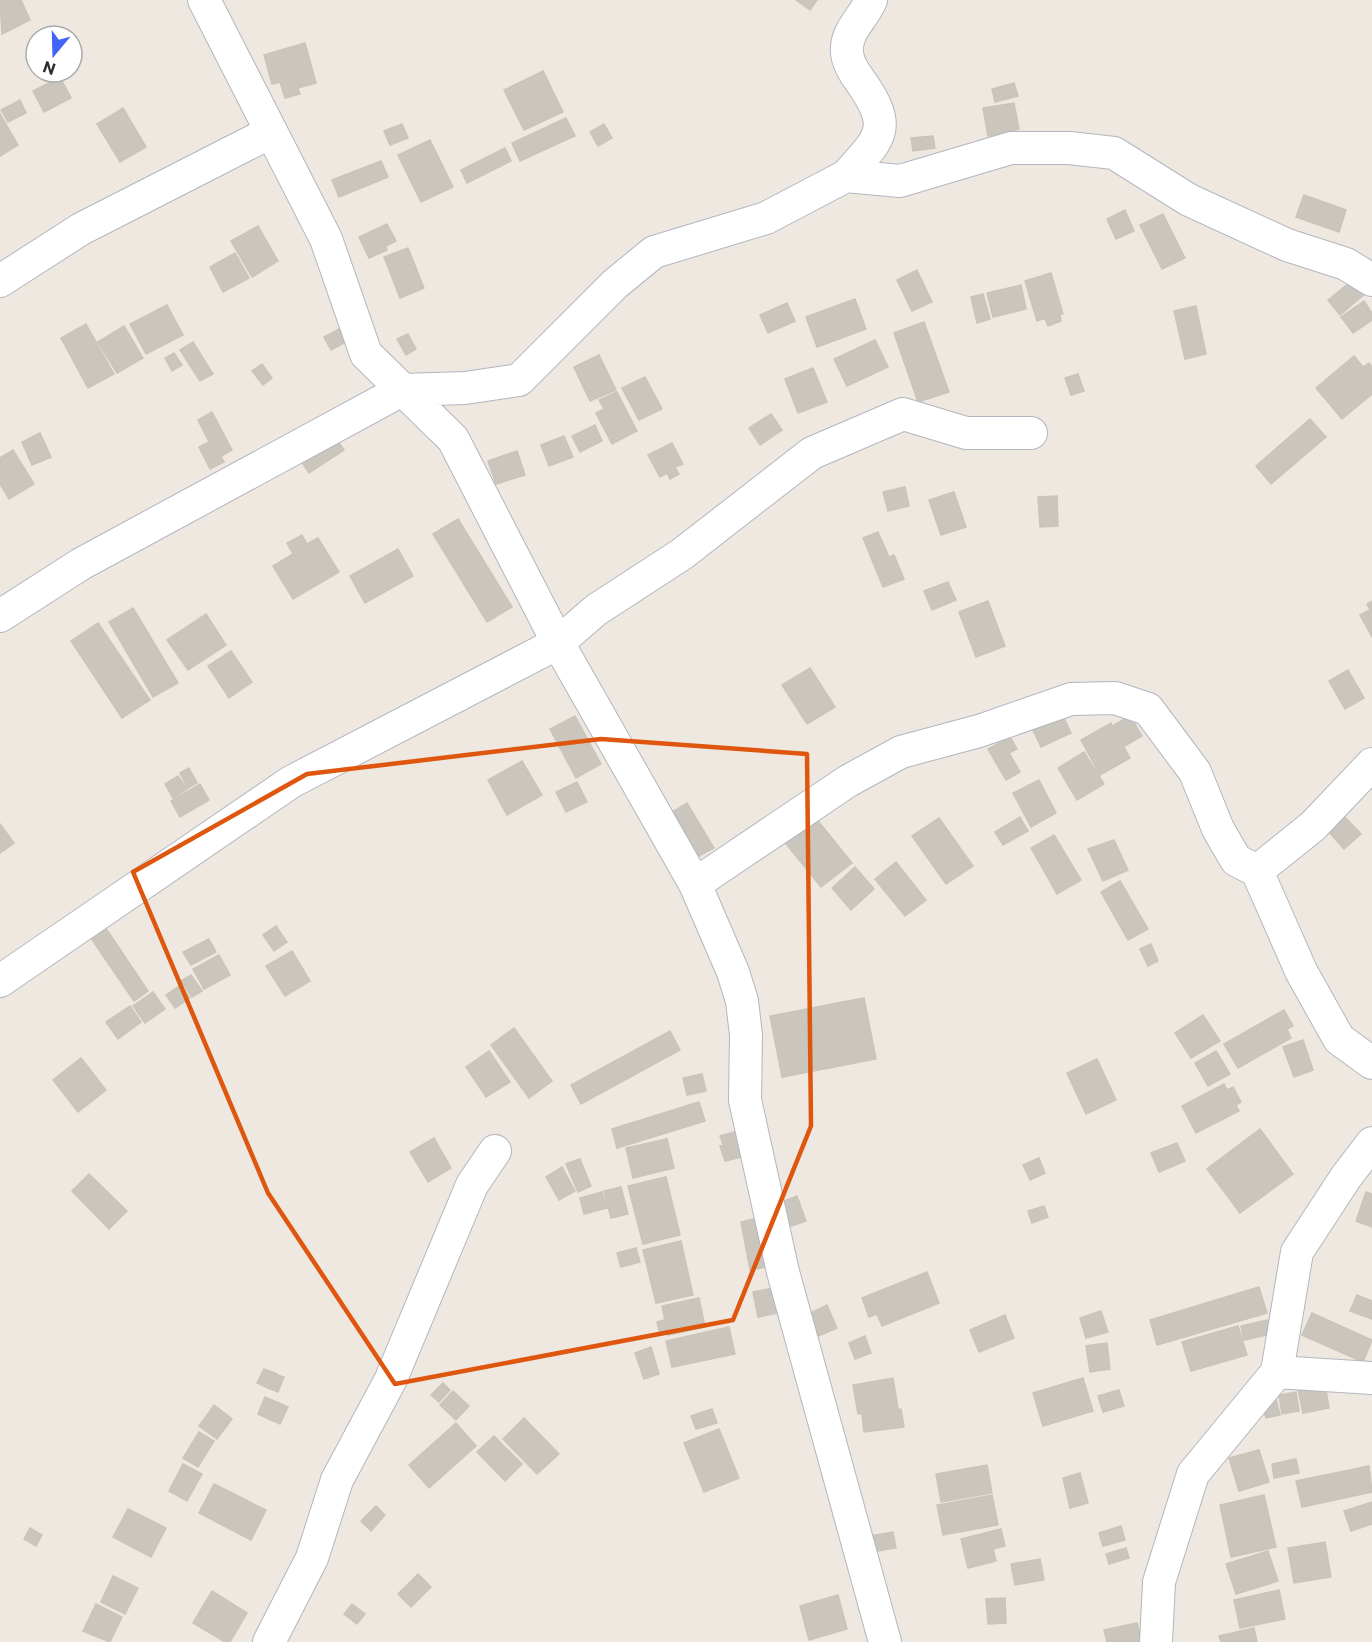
<svg xmlns="http://www.w3.org/2000/svg" width="1372" height="1642" font-family="Commissioner,sans-serif">
<rect width="100%" height="100%" fill="#eee8e0"/>
<!-- building -->
<path fill="#cac6be" stroke="#cac4b9" stroke-width="1.5" d="M0,0H21L30,20L2,34Z
M796,0H817L810,10Z
M305,43L316,83L298,88L300,94L285,98L280,82L272,84L264,55Z
M543,71L563,112L524,130L504,90Z
M60,77L71,98L44,112L33,91Z
M1014,83L1018,96L995,102L992,89Z
M20,100L26,113L8,122L1,110Z
M1014,103L1019,129L988,136L983,108Z
M123,108L146,147L120,162L97,124Z
M0,114L18,145L0,156Z
M566,118L575,136L520,161L512,143Z
M402,124L408,138L390,145L384,131Z
M604,124L612,138L598,146L590,132Z
M933,136L935,148L913,151L911,138Z
M430,140L453,187L421,202L398,155Z
M505,148L511,161L467,183L461,170Z
M381,161L388,177L339,197L332,180Z
M1304,195L1346,210L1339,232L1296,217Z
M1125,210L1134,231L1116,239L1107,219Z
M1163,214L1185,258L1162,269L1140,225Z
M387,224L396,241L386,246L387,250L369,258L359,237Z
M258,226L278,261L252,277L231,241Z
M408,248L424,288L400,298L384,257Z
M235,253L249,278L223,292L210,267Z
M917,270L932,302L912,311L897,280Z
M1051,273L1063,314H1060L1061,321L1048,326L1045,318L1037,321L1025,281Z
M1354,279L1366,293L1340,315L1328,300Z
M1021,285L1026,309L993,317L987,293Z
M983,294L990,319L977,323L971,297Z
M855,299L866,329L817,347L806,317Z
M1364,301L1372,313V320L1353,333L1341,317Z
M787,303L795,321L768,333L760,315Z
M167,305L183,335L146,354L130,324Z
M1196,306L1206,354L1185,359L1174,311Z
M924,322L949,392L918,402L894,333Z
M86,324L114,374L88,388L61,338Z
M124,326L143,358L117,373L98,342Z
M339,329L346,342L331,350L324,337Z
M408,334L416,349L406,355L397,339Z
M875,340L888,367L847,386L834,359Z
M193,342L213,374L200,381L180,350Z
M174,353L182,365L172,371L165,358Z
M599,355L616,390L590,401L574,367Z
M1354,356L1363,367L1369,363L1372,367V394L1342,419L1316,388Z
M262,364L272,378L263,385L252,371Z
M813,368L827,402L798,413L785,379Z
M1078,374L1084,391L1071,395L1065,378Z
M645,377L662,409L639,420L622,388Z
M617,392L637,431L612,444L596,413L604,409L599,400Z
M212,412L232,450L221,456L224,462L210,469L199,447L209,442L198,420Z
M771,414L782,430L760,445L749,428Z
M1310,419L1326,437L1271,484L1256,466Z
M595,425L602,441L580,452L572,436Z
M40,433L51,457L32,465L22,442Z
M334,435L344,450L309,473L299,458Z
M564,436L573,457L549,466L541,445Z
M672,443L683,464L675,467L679,474L670,479L667,473L660,477L648,455Z
M13,450L34,484L9,499L0,484V458Z
M517,451L525,475L496,484L488,461Z
M905,487L909,506L888,511L883,492Z
M954,492L966,527L941,535L929,500Z
M1057,496L1058,526L1040,527L1038,497Z
M458,519L512,607L487,622L433,534Z
M878,532L889,557L894,555L904,579L883,587L863,538Z
M302,535L307,544L318,538L339,572L293,599L273,566L293,554L287,543Z
M398,549L413,576L365,603L350,576Z
M948,582L956,600L932,610L924,591Z
M988,601L1005,646L976,657L959,612Z
M1372,601V637L1360,615L1370,610L1367,604Z
M133,608L178,683L153,697L109,622Z
M206,614L226,645L188,670L167,640Z
M98,623L150,700L122,718L71,641Z
M231,651L252,682L229,698L208,666Z
M810,668L835,707L807,724L782,685Z
M1348,670L1364,698L1345,709L1329,681Z
M1062,714L1071,733L1041,747L1032,728Z
M575,716L601,764L576,778L550,729Z
M1130,716L1142,736L1125,746L1114,725Z
M1111,723L1130,758L1100,775L1081,740Z
M1010,737L1017,749L1009,753L1020,772L1006,780L988,749Z
M1084,752L1104,784L1077,800L1058,768Z
M522,761L542,795L507,815L488,780Z
M189,768L197,783L188,788L180,773Z
M178,776L187,789L173,798L165,784Z
M1039,780L1056,813L1031,827L1013,793Z
M577,782L587,802L566,812L556,792Z
M200,784L209,800L180,817L171,801Z
M687,803L714,848L693,859L667,815Z
M814,816L852,863L821,887L783,840Z
M1344,816L1361,834L1344,849L1328,831Z
M1020,817L1028,831L1003,845L995,832Z
M939,818L973,866L946,884L912,836Z
M0,824L14,843L0,853Z
M1054,835L1081,880L1057,894L1031,848Z
M1114,840L1128,870L1103,881L1088,849Z
M896,862L926,900L905,916L875,879Z
M855,867L874,889L851,910L832,888Z
M1120,881L1148,929L1128,940L1101,892Z
M101,921L148,991L134,1001L86,931Z
M276,926L287,942L274,951L263,935Z
M209,939L216,952L191,965L183,952Z
M1151,944L1158,961L1148,966L1140,949Z
M292,951L310,981L285,996L266,966Z
M219,955L230,975L204,989L193,969Z
M191,975L202,991L192,997L181,981Z
M181,985L190,998L175,1008L166,995Z
M153,992L165,1009L145,1023L133,1006Z
M864,998L876,1059L782,1077L770,1016Z
M130,1006L141,1022L118,1039L106,1022Z
M1284,1010L1293,1026L1287,1029L1291,1038L1238,1068L1224,1044Z
M1203,1015L1220,1041L1191,1058L1175,1033Z
M514,1028L552,1081L529,1098L491,1045Z
M670,1031L680,1050L581,1104L571,1085Z
M1303,1040L1313,1070L1294,1077L1283,1047Z
M489,1051L510,1082L486,1097L466,1067Z
M1216,1051L1230,1074L1208,1086L1195,1063Z
M81,1058L106,1090L78,1112L53,1080Z
M1097,1059L1116,1100L1086,1114L1067,1073Z
M702,1074L706,1091L687,1095L683,1078Z
M1224,1084L1227,1090L1233,1087L1241,1102L1236,1105L1239,1111L1196,1133L1182,1106Z
M699,1102L705,1121L617,1148L612,1129Z
M1260,1129L1293,1174L1240,1213L1207,1169Z
M738,1131L741,1139L723,1144L720,1136Z
M434,1138L451,1168L428,1182L410,1152Z
M667,1139L674,1168L633,1178L626,1148Z
M741,1140L746,1156L725,1161L720,1146Z
M1177,1143L1185,1161L1159,1172L1151,1153Z
M1039,1158L1045,1173L1030,1180L1023,1165Z
M580,1159L591,1186L578,1192L566,1164Z
M562,1167L575,1191L559,1200L546,1177Z
M89,1174L127,1211L109,1229L72,1191Z
M666,1177L680,1235L643,1244L628,1186Z
M621,1187L628,1214L611,1218L604,1191Z
M602,1192L607,1208L584,1214L580,1198Z
M1366,1192L1372,1194V1227L1356,1221Z
M797,1196L806,1221L791,1226L782,1202Z
M1044,1206L1048,1217L1032,1223L1028,1211Z
M762,1217L772,1266L750,1270L741,1222Z
M681,1241L693,1295L656,1303L643,1250Z
M636,1248L640,1262L621,1267L617,1253Z
M927,1272L939,1303L882,1326L877,1314L869,1317L862,1298Z
M1259,1287L1267,1313L1157,1345L1150,1320Z
M773,1288L778,1313L758,1317L753,1292Z
M1357,1295L1372,1301V1319L1350,1311Z
M699,1298L705,1327L668,1335L662,1306Z
M827,1305L837,1328L818,1336L808,1314Z
M1101,1311L1108,1332L1086,1338L1080,1318Z
M1312,1313L1372,1340L1363,1362L1302,1335Z
M1005,1315L1014,1338L979,1352L970,1330Z
M664,1320L666,1333L660,1335L657,1322Z
M1268,1320L1271,1334L1244,1340L1241,1326Z
M1238,1326L1247,1355L1191,1371L1182,1342Z
M729,1327L735,1354L672,1367L666,1341Z
M865,1336L871,1353L855,1359L849,1343Z
M1107,1343L1110,1369L1090,1372L1086,1346Z
M651,1347L659,1374L644,1379L635,1353Z
M264,1369L277,1374L270,1389L257,1383Z
M277,1375L284,1377L278,1392L271,1389Z
M893,1378L898,1408L858,1414L853,1385Z
M1083,1378L1093,1411L1043,1426L1033,1393Z
M443,1383L450,1390L439,1402L431,1395Z
M1325,1384L1329,1408L1303,1413L1298,1389Z
M1119,1390L1124,1406L1103,1412L1098,1396Z
M453,1391L469,1406L456,1420L440,1405Z
M1296,1392L1299,1411L1282,1414L1279,1395Z
M265,1397L288,1407L280,1424L258,1414Z
M1276,1399L1280,1415L1266,1418L1261,1403Z
M214,1405L232,1419L217,1439L199,1426Z
M712,1409L717,1423L696,1429L691,1416Z
M901,1409L904,1427L864,1432L862,1415Z
M524,1418L559,1454L537,1474L503,1439Z
M456,1423L476,1446L429,1488L409,1465Z
M719,1429L739,1478L704,1492L684,1443Z
M199,1432L214,1441L198,1467L183,1458Z
M494,1436L522,1464L505,1481L477,1452Z
M1259,1450L1269,1482L1239,1491L1229,1458Z
M1296,1459L1299,1473L1274,1478L1272,1464Z
M183,1464L202,1474L187,1501L169,1491Z
M987,1465L992,1493L941,1502L936,1474Z
M1369,1466L1372,1492L1302,1507L1296,1481Z
M1080,1473L1088,1503L1070,1508L1063,1478Z
M214,1484L266,1510L251,1540L199,1513Z
M992,1495L998,1525L943,1535L937,1505Z
M1264,1495L1276,1547L1231,1557L1220,1505Z
M1372,1502V1524L1351,1531L1344,1511Z
M376,1506L385,1515L371,1531L361,1521Z
M128,1509L166,1528L151,1557L113,1537Z
M1121,1526L1125,1540L1103,1546L1099,1533Z
M30,1528L42,1535L36,1546L24,1539Z
M1001,1529L1005,1546L993,1549L996,1561L968,1568L961,1539Z
M893,1532L896,1548L872,1552L869,1536Z
M1325,1542L1331,1577L1294,1583L1288,1548Z
M1126,1548L1129,1558L1109,1564L1106,1554Z
M1268,1551L1278,1581L1236,1594L1226,1564Z
M1040,1559L1044,1580L1015,1585L1011,1564Z
M418,1574L431,1587L411,1607L398,1594Z
M113,1576L138,1588L125,1614L101,1602Z
M1279,1590L1285,1619L1240,1628L1234,1600Z
M212,1591L247,1613L230,1642H225L193,1623Z
M838,1595L847,1629L809,1640L800,1606Z
M1005,1598L1006,1623L988,1624L986,1599Z
M96,1604L122,1617L110,1642L83,1631Z
M352,1604L365,1614L357,1624L344,1614Z
M1137,1623L1142,1642H1107L1104,1630Z
M1254,1628L1257,1642H1221L1219,1636Z"/>
<g fill="none" stroke-linecap="round" stroke-linejoin="round">
<!-- minor casing -->
<g stroke="#b3b6c0" stroke-width="34">
<path id="minor" d="M204,0L326,239L366,354L453,439L558,643L695,884L733,972L742,1001L746,1035L745,1100L783,1272L885,1642
M846,176C880,138 894,129 861,82C855,74 848,64 847,53C845,31 863,19 871,0
M0,281L81,229L271,132
M0,616L81,564L402,390L465,388L519,380L615,284L654,252L766,218L846,176L900,181L1011,148H1069L1114,153L1189,200L1287,245L1346,264L1372,280
M1372,764L1313,826L1257,871L1301,971L1339,1039L1372,1063
M695,884L848,781L901,752L979,731L1071,699L1115,698L1148,709L1195,772L1218,829L1236,860L1257,871
M0,981L291,782L558,643L596,610L682,554L812,453L903,414L966,433H1031
M1277,1372L1372,1378
M269,1642L312,1558L337,1480L391,1379L472,1185L495,1151
M1156,1642L1159,1582L1193,1474L1277,1372L1297,1252L1346,1177L1372,1143"/>
</g>
<!-- minor -->
<use href="#minor" stroke="#fff" stroke-width="32"/>
</g>
<!-- marked area -->
<path fill="none" stroke="#df570e" stroke-width="4.5" stroke-linejoin="round" d="M601,739L807,754L811,1126L733,1320L395,1384L268,1193L133,872L307,774Z"/>
<!-- north arrow -->
<g transform="translate(54 54) rotate(199)"><circle r="28" fill="#ffffff" stroke="#ababab" stroke-width="1.5"/>
<path d="M0-4.5L10 22L0 15L-10 22Z" fill="#4265f8"/>
<text y="-9" font-size="16" font-weight="bold" text-anchor="middle" fill="#2d2d2d">N</text>
</g>
</svg>
